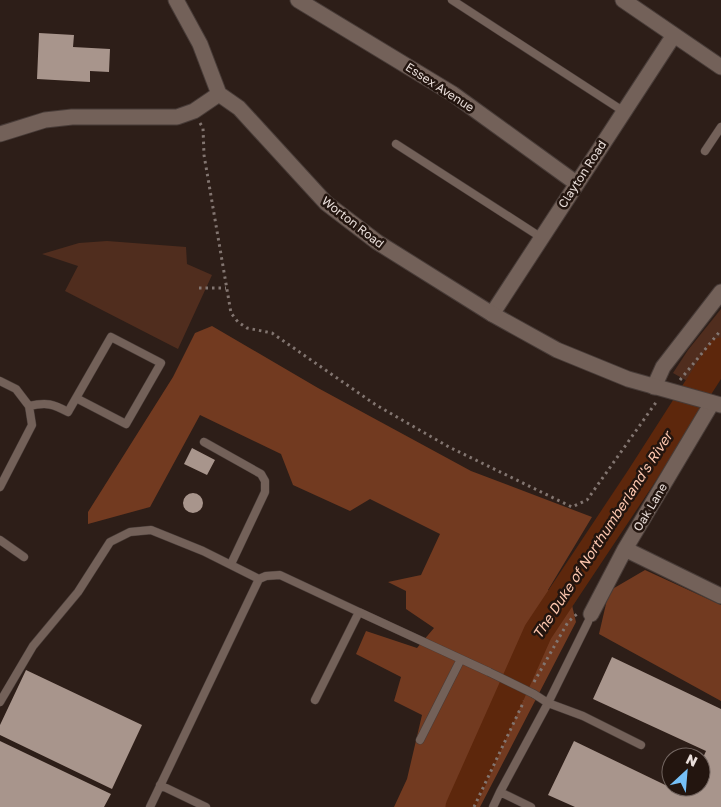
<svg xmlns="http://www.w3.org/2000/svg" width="721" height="807" font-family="'Golos Text',sans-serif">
<rect width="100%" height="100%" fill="#2d1e18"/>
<!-- green -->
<path fill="#502d1e" d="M107,241L186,247L187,264L212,275L178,349L65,291L78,266L42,254L79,243Z
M721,309V340L689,382L673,373L688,350Z"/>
<!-- forest -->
<path fill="#723a20" d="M212,326L318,388L471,471L592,517L548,590L571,601L576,622L480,807H394L407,779L422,715L394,701L401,677L356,654L366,631L417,648L434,628L406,609V591L388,582L421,575L440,534L370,499L350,511L293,485L281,454L200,415L150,507L88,524V512L173,377L195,333Z
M645,570L721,605V701L599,634L609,591Z"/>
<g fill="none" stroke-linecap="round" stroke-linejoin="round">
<!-- river -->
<path stroke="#5d270c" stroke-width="29" d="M460,807L538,632L641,477L721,352"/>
</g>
<!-- building -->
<path fill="#a8958c" d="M39,33L74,35L73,47L110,49L109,72L90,71V82L37,79Z
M192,448L215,460L207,475L184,464Z
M183 503a10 10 0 1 1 20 0a10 10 0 1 1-20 0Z
M612,657L721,709V807H575L548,795L574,741L686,795L690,787H701V762L706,751L593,699Z
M26,670L142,725L112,789L0,735V725Z
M0,741L111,794L104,807H0Z"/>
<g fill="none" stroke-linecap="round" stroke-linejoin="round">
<!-- lane casing -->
<g stroke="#483c38" stroke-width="9">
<path id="lane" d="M452,0L623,111
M396,144L542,238
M705,151L721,127
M0,381L16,389L29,406L32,425L0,487
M29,406C47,402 53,404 68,412L111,337L161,363L126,424L76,398
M204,442L261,474L265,481V492L231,564
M0,540L24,557
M359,612L489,672
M534,694L548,703L583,716L641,745
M0,702L33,646L78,592L110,542L130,532L151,530L203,551L259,579
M420,740L461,659
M160,785L206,807
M150,807L259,579L266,576L280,575L359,612L315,700
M493,807L500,792
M531,807L500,792L548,703L588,622"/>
</g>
<!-- street casing -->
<g stroke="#483c38" stroke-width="17">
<path id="street" d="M298,0L453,94L576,183
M623,0L721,67
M492,314L674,35
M654,387L663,367L721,292
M625,549L721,596
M591,614L625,549L712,403"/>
</g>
<!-- secondary casing -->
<g stroke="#483c38" stroke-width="17">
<path id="secondary" d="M176,0L200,44L219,94
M219,94L239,108L326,203L377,242L492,314L557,350L628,379L721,405
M0,134L45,120L72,117H177L194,111L219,94"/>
</g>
<!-- path -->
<path stroke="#827570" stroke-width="3" stroke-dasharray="2.5 4" stroke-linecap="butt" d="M200,123L203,128L204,155L231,313L238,322L247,328L272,333L376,405L449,447L572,507L587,500L657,401
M199,288H226
M680,380L721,330
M534,682L568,622L577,614
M474,807L524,701"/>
<!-- lane -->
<use href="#lane" stroke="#736159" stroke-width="8"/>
<!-- street -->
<use href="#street" stroke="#736159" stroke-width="15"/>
<!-- secondary -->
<use href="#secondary" stroke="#736159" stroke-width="15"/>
<!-- lane-bridge casing -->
<g stroke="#483c38" stroke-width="9" stroke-linecap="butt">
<path id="lane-bridge" d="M489,672L534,694"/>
</g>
<!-- lane-bridge -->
<use href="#lane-bridge" stroke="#736159" stroke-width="8"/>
</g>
<g text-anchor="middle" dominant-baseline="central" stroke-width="5" stroke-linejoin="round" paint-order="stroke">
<!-- street labels -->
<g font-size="12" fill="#eadfdb" stroke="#23150f">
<text transform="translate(440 87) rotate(33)">Essex Avenue</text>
<text transform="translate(582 174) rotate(-57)">Clayton Road</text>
<text transform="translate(353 222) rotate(38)">Worton Road</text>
<text transform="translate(650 507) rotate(-59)">Oak Lane</text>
</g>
<!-- water labels -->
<g font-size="14" font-style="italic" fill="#fcc6ae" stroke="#23150f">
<text transform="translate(602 535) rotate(-57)">The Duke of Northumberland's River</text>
</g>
</g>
<!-- north arrow -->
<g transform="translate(686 772) rotate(26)"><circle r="24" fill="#23150f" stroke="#736661"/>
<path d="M0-4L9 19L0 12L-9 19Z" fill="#76c0f7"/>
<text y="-8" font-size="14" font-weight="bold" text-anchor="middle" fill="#eadfdb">N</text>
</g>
</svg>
